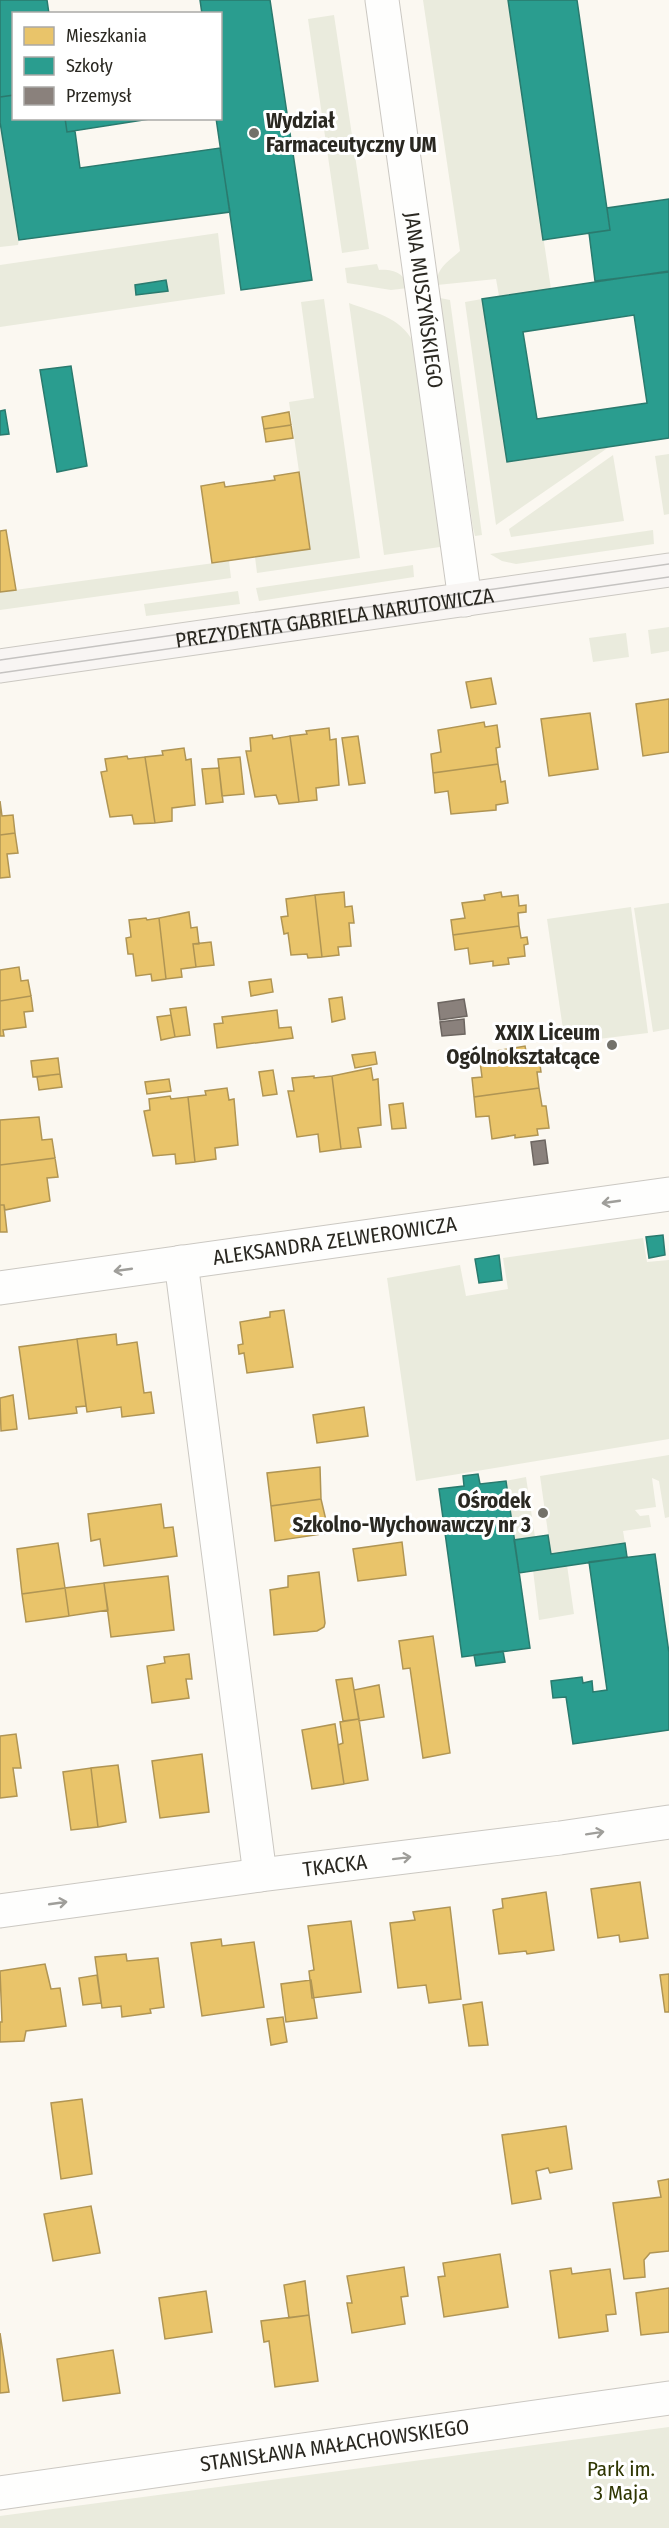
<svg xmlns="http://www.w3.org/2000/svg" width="669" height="2528" font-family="'Fira Sans Condensed',sans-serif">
<rect width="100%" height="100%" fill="#fbf8f1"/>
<!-- green -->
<path fill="#eaebdd" d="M423,0H508L551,289L499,296L496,279L437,285C435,269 449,261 460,251Z
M334,15L369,249L342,253L308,19Z
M0,122L19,240L18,245L0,247Z
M218,233L225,294L0,327V265Z
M377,264L379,270C393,269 405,273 408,288L391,290L347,283L345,268Z
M440,298L450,300L482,535L475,536L473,528Z
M324,299L360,558L257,573L255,557L310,548L289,402L314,398L301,302Z
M482,299L507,462L609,447L496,525L465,302Z
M349,303C373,312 401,317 413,342L441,534L440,547L384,555Z
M669,454V514L664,515L655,456Z
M613,455L624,521L511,537L509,529Z
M653,530L654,544L516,564L502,561L490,554Z
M229,561L231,578L0,610V592Z
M413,565L414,577L259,601L256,588Z
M238,591L240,604L146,616L144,604Z
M669,627V651L651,654L648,630Z
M626,633L629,657L593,662L589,638Z
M669,903V1029L653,1032L634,908Z
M631,907L648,1033L565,1043L547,919Z
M643,1238L647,1262L669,1260V1439L416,1481L387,1278L460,1265L466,1296L508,1289L503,1258Z
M669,1455V1517L665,1518L659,1481L652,1478L656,1507L635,1510L640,1516L649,1515L651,1527L623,1531L625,1543L551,1554L540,1476Z
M526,1477L535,1537L514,1540L506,1481Z
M567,1565L574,1614L539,1620L533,1570Z
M669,2427V2528H0V2516Z"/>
<!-- homes -->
<path fill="#e9c46a" stroke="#b09554" stroke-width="1.5" d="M289,412L291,425L264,429L262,417Z
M291,425L293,438L266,442L264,429Z
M299,472L310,549L212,563L201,486L224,482L225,487L275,480L274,476Z
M6,530L16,590L0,592V531Z
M491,678L496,704L471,708L466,682Z
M669,699V752L643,756L636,704Z
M590,713L598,769L549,776L541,719Z
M484,722L485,727L497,725L500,747L496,748L498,764L433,773L431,754L441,752L438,730Z
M329,728L330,740L336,739L339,785L316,788L317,800L299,802L290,736L307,734L306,731Z
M272,735L273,739L290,736L299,802L279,804L276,795L255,797L246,751H251L250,738Z
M358,736L365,783L349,785L342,738Z
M184,748L186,760L191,759L195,805L172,808V821L155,823L145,757L163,755L162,751Z
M127,756L128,759L145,757L155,823L134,824L132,815L110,817L101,772L107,771L105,759Z
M240,757L244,794L222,796L218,759Z
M498,764L501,782L505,781L508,803L496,805V810L451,814L448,791L435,793L433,773Z
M219,768L223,802L206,804L202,769Z
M0,801L2,816L13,815L15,833L0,835Z
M15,833L18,853L7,854L10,877L0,878V835Z
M344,892L345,907L352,906L354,923H349L351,946L338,947L339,955L322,957L315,895Z
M501,892L502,897L518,895L519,906L526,905V912L518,913L519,926L453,935L451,920L465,918L462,903L485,900L484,895Z
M315,895L322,957L308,958L307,954L291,955L288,933L284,934L281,917L288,916L286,899Z
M189,912L191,928L197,927L199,944H193L196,967L181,969L182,977L166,979L159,918Z
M146,918L147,920L159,918L166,979L152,981L151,974L136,976L133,954H128L126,938L131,937L129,920Z
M519,926L521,938L527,937L528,944L524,945L525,956L508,958L509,964L493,966V961L470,964L468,948L455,950L453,935Z
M211,942L214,965L196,967L193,944Z
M19,967L21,981L28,980L31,996L0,1001V970Z
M271,979L273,992L251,996L249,982Z
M31,996L33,1011L24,1012L26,1027L3,1030L4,1036H0V1001Z
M342,997L345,1019L332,1022L329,999Z
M186,1007L190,1035L175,1037L170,1009Z
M277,1010L279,1028L291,1027L293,1038L217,1048L214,1024L223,1023L222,1017Z
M171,1015L175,1037L161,1040L157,1017Z
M525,1046L526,1051L538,1050L541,1072H537L539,1088L474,1097L472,1078L482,1077L479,1054Z
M375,1052L377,1064L355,1068L352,1055Z
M58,1058L60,1074L33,1077L31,1061Z
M371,1068L373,1080L378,1079L381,1125L358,1128L361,1147L341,1149L332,1076Z
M273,1070L277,1094L263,1096L259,1072Z
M60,1074L62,1087L39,1090L37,1077Z
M314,1076V1078L332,1076L341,1149L320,1152L318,1134L297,1137L288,1091H294L292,1078Z
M169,1079L171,1091L147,1094L145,1082Z
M227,1088L229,1100L234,1099L238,1145L215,1148L216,1159L195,1162L188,1097L206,1095L205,1091Z
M539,1088L542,1106H546L549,1128L537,1129L538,1135L515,1138V1135L492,1139L489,1116L476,1117L474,1097Z
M170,1096L171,1099L188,1097L195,1162L176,1164L175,1154L153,1156L144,1111L150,1110L149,1099Z
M403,1103L406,1128L392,1129L389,1105Z
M39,1117L42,1140L52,1139L55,1158L0,1165V1120Z
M55,1158L58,1177L47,1178L50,1201L5,1210L4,1205H0V1165Z
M0,1205H4L7,1232H0Z
M284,1310L293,1367L247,1373L244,1353L239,1354L238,1345L243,1344L240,1322L270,1317V1312Z
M116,1334L117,1345L137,1342L144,1393L151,1392L154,1413L122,1417L121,1407L87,1412L77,1339Z
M77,1339L86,1406L76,1407L77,1413L29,1419L19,1347Z
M13,1395L17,1429L1,1431L0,1398Z
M364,1407L368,1436L317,1443L313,1415Z
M320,1467L321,1499L271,1506L267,1473Z
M321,1499L329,1533L275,1541L271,1506Z
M161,1504L164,1528L173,1527L177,1556L104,1566L100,1539L91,1541L88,1514Z
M402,1542L406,1575L358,1581L353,1549Z
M58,1543L65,1588L22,1594L17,1549Z
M319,1572L325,1623L324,1627L317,1631L274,1635L270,1590L288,1587V1576Z
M168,1576L174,1630L111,1637L104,1583Z
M104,1583L108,1610L69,1616L65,1588Z
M65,1588L69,1616L26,1622L22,1594Z
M433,1636L450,1753L423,1758L410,1668L403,1669L399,1641Z
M189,1654L192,1679H186L189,1698L152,1703L147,1666L165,1663L164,1657Z
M352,1678L359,1719L343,1721L336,1680Z
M379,1685L384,1717L359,1721L354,1690Z
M359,1719L368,1780L344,1784L338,1745L343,1743L340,1722Z
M335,1724L344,1784L312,1789L302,1730Z
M16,1734L21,1768H13L17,1796L0,1798V1736Z
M202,1754L209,1812L160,1818L152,1761Z
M118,1765L126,1822L98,1827L91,1768Z
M91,1768L98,1827L71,1830L63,1772Z
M640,1882L648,1938L620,1942L619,1935L598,1938L591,1889Z
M546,1892L554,1950L527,1954L526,1951L499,1954L493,1910L503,1908L502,1899Z
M450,1907L461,1999L429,2003L426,1985L398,1988L390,1923L415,1920L413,1912Z
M351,1921L361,1992L312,1998L309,1971L314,1970L308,1926Z
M221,1939L222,1946L254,1942L264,2007L202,2016L191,1943Z
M126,1954L127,1961L158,1958L164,2007L150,2009L151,2013L122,2017L121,2006L102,2008L95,1957Z
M45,1964L51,1989L60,1988L66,2026L26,2031L24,2041L0,2042V2022H2L0,1971Z
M669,1974V2012H665L660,1975Z
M97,1975L101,2003L83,2005L79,1978Z
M311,1980L317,2018L286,2022L281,1984Z
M482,2002L488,2045L469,2046L463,2005Z
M283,2017L287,2042L271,2045L267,2019Z
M82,2099L92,2174L61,2179L51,2103Z
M566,2126L572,2169L550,2173L548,2168L536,2171L541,2199L512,2204L502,2135Z
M669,2179V2251L650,2253L644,2260L645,2277L624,2279L613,2203L661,2197L658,2181Z
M91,2206L100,2253L53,2261L44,2214Z
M500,2254L508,2307L444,2317L438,2277L445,2276L443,2263Z
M404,2267L408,2296L401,2297L405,2324L352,2333L347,2303H352L347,2276Z
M571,2268L572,2274L610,2269L616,2314L606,2315L608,2331L559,2338L550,2271Z
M305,2281L309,2315L289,2318L284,2285Z
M669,2288V2332L641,2335L636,2293Z
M206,2291L212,2332L165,2339L159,2298Z
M309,2315L318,2381L275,2387L269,2341L264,2342L261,2321Z
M0,2333L9,2392L0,2393Z
M113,2350L120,2393L63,2401L57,2359Z"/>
<!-- schools -->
<path fill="#2a9d8f" stroke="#2a7a6e" stroke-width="1.5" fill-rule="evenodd" d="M0,0H47L49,14H14V95L0,97Z
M200,0H270L312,280L241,290L216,118H220V14H202Z
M508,0H577L610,230L543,240Z
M14,95V118H65L67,132L75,131L80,168L220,148L230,212L19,240L0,122V97Z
M65,118H156L67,132Z
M669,199V272L595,281L589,233L610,230L607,208Z
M669,271V438L507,462L482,299ZM634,315L647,403L537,419L523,332Z
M166,280L168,291L136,295L135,285Z
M71,366L87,466L57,472L40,370Z
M5,410L9,434L0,435V411Z
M663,1235L665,1255L649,1258L646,1237Z
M499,1255L502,1280L479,1283L475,1259Z
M478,1474L480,1484L506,1481L530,1648L462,1657L439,1489L464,1486L463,1476Z
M548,1535L551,1554L625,1543L627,1557L519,1573L514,1540Z
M655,1554L669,1653V1730L573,1744L566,1697L553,1698L551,1681L582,1677L583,1683L592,1681L593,1692L607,1690L589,1562Z
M503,1651L505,1662L476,1666L474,1655Z"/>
<!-- industry -->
<path fill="#8a817c" stroke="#6d6661" stroke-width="1.5" d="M464,999L467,1016L440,1020L438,1003Z
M464,1019L465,1034L442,1036L440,1022Z
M545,1140L548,1163L534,1165L531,1142Z"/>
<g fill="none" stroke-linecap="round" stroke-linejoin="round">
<!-- street casing -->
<g stroke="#cbc8c2" stroke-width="35">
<g id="street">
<path id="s1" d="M382,0L465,600"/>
<path d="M181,1262L260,1875"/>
<path id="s2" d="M0,1288L669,1194"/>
<path id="s3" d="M0,1911L260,1875L560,1838L669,1822"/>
<path id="s4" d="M0,2493L669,2398"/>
</g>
</g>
<!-- secondary casing -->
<g stroke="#cbc8c2" stroke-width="35">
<g id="secondary">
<path id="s5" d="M0,666L669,570"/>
</g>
</g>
<!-- street -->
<use href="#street" stroke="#fefefd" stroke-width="33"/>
<!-- secondary -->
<use href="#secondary" stroke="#f8f5f3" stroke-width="33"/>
<!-- tram -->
<path stroke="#c5c3c1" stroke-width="1.5" d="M0,660L669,564
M0,673L669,577"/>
</g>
<!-- one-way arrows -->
<defs><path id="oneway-shaft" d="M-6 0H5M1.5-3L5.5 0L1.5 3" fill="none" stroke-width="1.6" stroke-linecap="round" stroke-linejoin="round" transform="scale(1.5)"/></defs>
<g stroke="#9f9e9a">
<use href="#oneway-shaft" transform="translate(611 1202) rotate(172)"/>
<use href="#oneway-shaft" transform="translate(123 1270) rotate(172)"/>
<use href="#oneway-shaft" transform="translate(595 1833) rotate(-9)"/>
<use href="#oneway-shaft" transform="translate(402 1858) rotate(-7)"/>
<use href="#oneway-shaft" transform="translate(58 1903) rotate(-8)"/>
</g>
<!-- markers -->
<g fill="#73716a" stroke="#fff" stroke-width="2">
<circle cx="254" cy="133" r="6"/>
<circle cx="612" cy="1045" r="6"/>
<circle cx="543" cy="1513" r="6"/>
</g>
<g text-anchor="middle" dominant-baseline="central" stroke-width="6" stroke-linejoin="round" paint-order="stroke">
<!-- poi labels -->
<g font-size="21" font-weight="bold" fill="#2a2821" stroke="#fff" text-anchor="end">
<text x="266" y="121" text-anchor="start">Wydział<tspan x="266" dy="24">Farmaceutyczny UM</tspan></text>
<text x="600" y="1033">XXIX Liceum<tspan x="600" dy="24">Ogólnokształcące</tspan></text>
<text x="531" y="1501">Ośrodek<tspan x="531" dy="24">Szkolno-Wychowawczy nr 3</tspan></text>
</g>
<!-- street labels -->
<g font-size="21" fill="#2a2821" stroke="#fff">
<text stroke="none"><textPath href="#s1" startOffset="303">JANA MUSZYŃSKIEGO</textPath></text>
<text stroke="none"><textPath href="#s5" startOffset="338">PREZYDENTA GABRIELA NARUTOWICZA</textPath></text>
<text stroke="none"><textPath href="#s2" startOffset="338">ALEKSANDRA ZELWEROWICZA</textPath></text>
<text stroke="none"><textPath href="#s3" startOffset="338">TKACKA</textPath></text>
<text stroke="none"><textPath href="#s4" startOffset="338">STANISŁAWA MAŁACHOWSKIEGO</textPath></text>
</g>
<!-- park labels -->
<g font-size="21" fill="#2f3602" stroke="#fff">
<text x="621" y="2469">Park im.<tspan x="621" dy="24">3 Maja</tspan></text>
</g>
</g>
<!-- legend -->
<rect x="12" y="12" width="210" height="108" fill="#ffffff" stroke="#aaa9a6" stroke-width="1.5"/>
<rect x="24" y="27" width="30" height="18" fill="#e9c46a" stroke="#aaa9a6" stroke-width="1.5"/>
<text x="66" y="42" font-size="18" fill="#2a2821">Mieszkania</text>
<rect x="24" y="57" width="30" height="18" fill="#2a9d8f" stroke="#aaa9a6" stroke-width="1.5"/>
<text x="66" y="72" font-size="18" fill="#2a2821">Szkoły</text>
<rect x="24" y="87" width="30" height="18" fill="#8a817c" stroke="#aaa9a6" stroke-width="1.5"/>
<text x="66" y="102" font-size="18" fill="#2a2821">Przemysł</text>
</svg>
